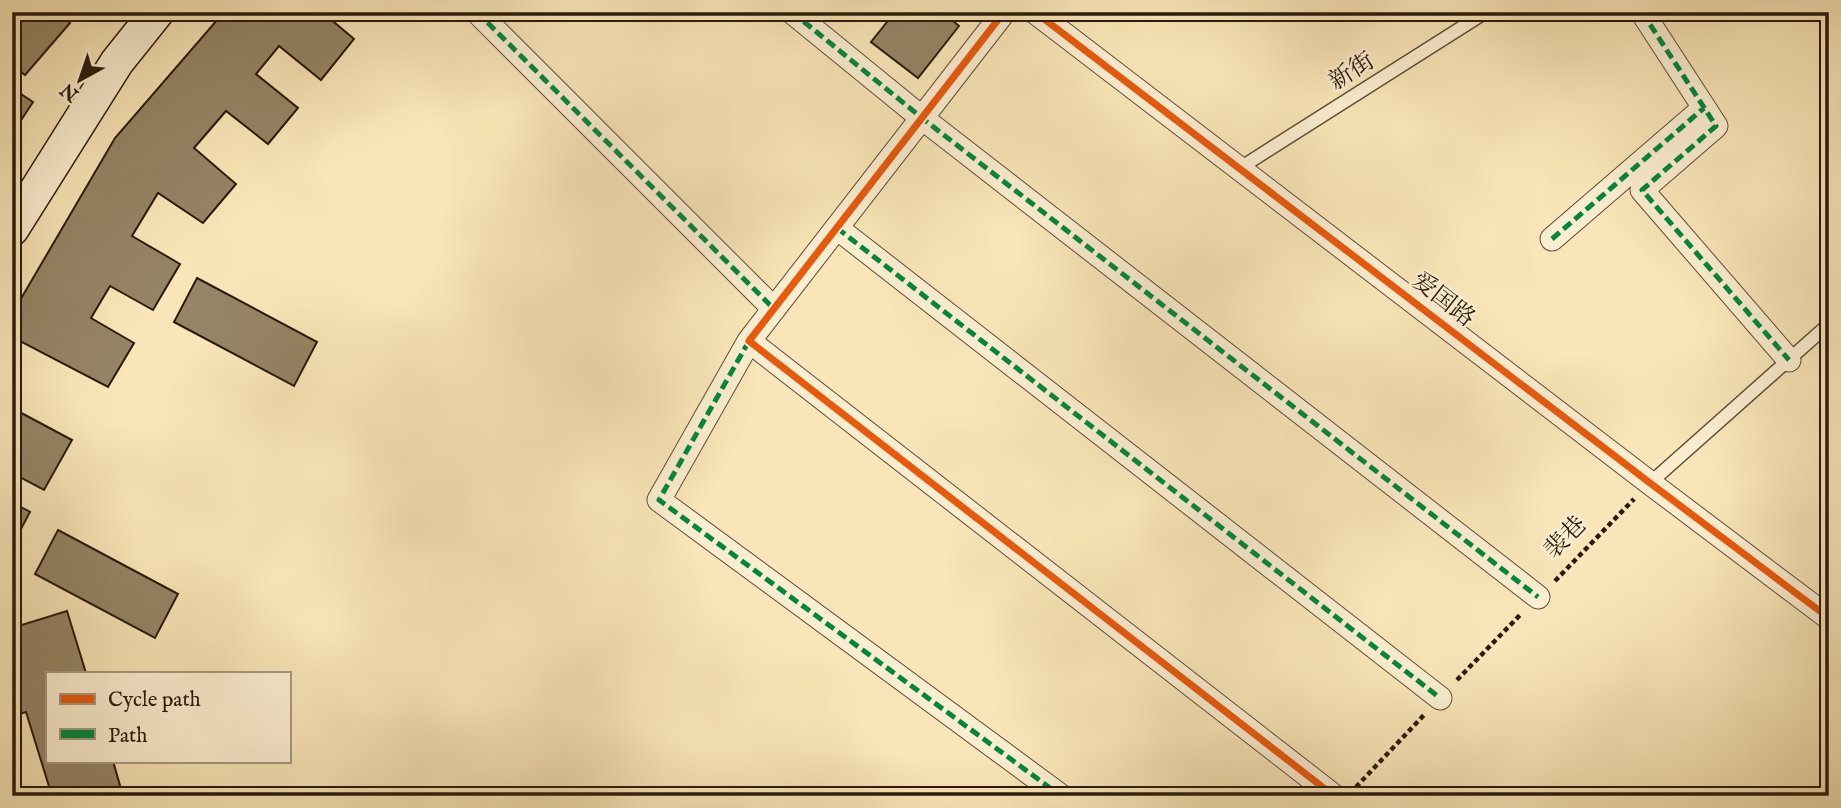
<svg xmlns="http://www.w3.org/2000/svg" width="1841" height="808" font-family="'IM FELL English','Noto Serif SC',serif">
<rect width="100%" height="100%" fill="#f9e5b7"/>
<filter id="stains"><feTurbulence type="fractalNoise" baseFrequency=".00286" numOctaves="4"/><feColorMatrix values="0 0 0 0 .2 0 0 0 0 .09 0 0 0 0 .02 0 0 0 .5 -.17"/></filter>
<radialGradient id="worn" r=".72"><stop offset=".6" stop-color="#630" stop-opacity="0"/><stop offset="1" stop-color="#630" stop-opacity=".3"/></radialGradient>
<!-- building -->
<path fill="#958465" stroke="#291a0c" stroke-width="2" d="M14,12H57L70,23L25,75L12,64V14Z
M224,12H322L354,39L321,80L279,46L256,74L298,108L268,144L226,111L194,148L236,184L203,223L158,193L132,236L180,264L153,310L110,286L91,318L134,343L108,387L12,337V314L115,138Z
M895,12H942L959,26L918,78L871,42Z
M12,88L33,102L12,134Z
M197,278L317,342L294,386L174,322Z
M12,408L72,440L44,490L12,473Z
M12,502L30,512L12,546Z
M58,530L178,594L155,638L35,574Z
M67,611L86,673H47V761H113L123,796H52L26,712L12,716V628Z"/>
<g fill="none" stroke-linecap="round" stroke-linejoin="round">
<!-- lane casing -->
<g stroke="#5d4d37" stroke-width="15">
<path id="lane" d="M1240,168L1486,12
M1650,483L1829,324"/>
</g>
<!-- street casing -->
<g stroke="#5d4d37" stroke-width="25">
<path id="street" d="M477,12L774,309
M792,12L922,118L1538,597
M1004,12L749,341L1334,796
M1035,12L1650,483L1829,618
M1642,12L1716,126L1642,190L1789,360
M837,228L1440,698
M1552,239L1704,108
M749,341L659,500L1061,796"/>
</g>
<!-- secondary casing -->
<g stroke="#291a0c" stroke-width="36">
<path id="secondary" d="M12,229L117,62L157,12"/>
</g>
<!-- path -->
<path stroke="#291a0c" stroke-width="4.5" stroke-dasharray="5 3.5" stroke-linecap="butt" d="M1555,581L1634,499
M1457,680L1521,614
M1356,787L1424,715"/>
<!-- lane -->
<use href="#lane" stroke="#fbeed0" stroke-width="12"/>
<!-- street -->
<use href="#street" stroke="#fbeed0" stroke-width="23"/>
<!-- secondary -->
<use href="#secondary" stroke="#fbeed0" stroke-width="33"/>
<!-- quiet -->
<path stroke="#00873e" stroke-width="5" stroke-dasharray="10 5" stroke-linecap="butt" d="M477,12L774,309
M792,12L922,118L1538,597
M1642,12L1716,126L1642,190L1789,360
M837,228L1440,698
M1552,239L1704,108
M749,341L659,500L1061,796"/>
<!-- cycleway casing -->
<g stroke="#fbeed0" stroke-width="11">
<path id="cycleway" d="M1004,12L749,341L1334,796
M1035,12L1650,483L1829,618"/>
</g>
<!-- cycleway -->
<use href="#cycleway" stroke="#e8590c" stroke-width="7"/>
</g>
<g text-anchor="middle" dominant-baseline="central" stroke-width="5" stroke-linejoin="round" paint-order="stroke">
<!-- street labels -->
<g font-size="24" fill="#291a0c" stroke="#fbeed0">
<text transform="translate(1352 72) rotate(-32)">新街</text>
<text transform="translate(1443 300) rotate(38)">爱国路</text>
<text transform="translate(1566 538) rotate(-46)">裴巷</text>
</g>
</g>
<!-- margin -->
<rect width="1841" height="808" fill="none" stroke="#f9e5b7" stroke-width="42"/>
<rect x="14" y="14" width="1813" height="780" fill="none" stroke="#291a0c" stroke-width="3.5"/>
<rect x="21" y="21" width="1799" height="766" fill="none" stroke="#291a0c" stroke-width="2"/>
<!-- legend -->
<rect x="46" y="672" width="245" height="91" fill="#fbeed0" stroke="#a79982" stroke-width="2"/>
<rect x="60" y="694" width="35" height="10" fill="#e8590c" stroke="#a79982" stroke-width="2"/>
<text x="108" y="706" font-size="21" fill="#291a0c">Cycle path</text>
<rect x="60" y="729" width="35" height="10" fill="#00873e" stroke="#a79982" stroke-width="2"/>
<text x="108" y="742" font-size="21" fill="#291a0c">Path</text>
<!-- north arrow -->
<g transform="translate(80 80) rotate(220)" stroke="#fbeed0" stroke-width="5" paint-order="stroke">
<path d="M0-5L12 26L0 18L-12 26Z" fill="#291a0c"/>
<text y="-10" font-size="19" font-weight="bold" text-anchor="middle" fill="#291a0c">N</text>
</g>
<rect width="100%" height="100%" filter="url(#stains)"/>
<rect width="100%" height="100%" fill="url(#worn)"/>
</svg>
